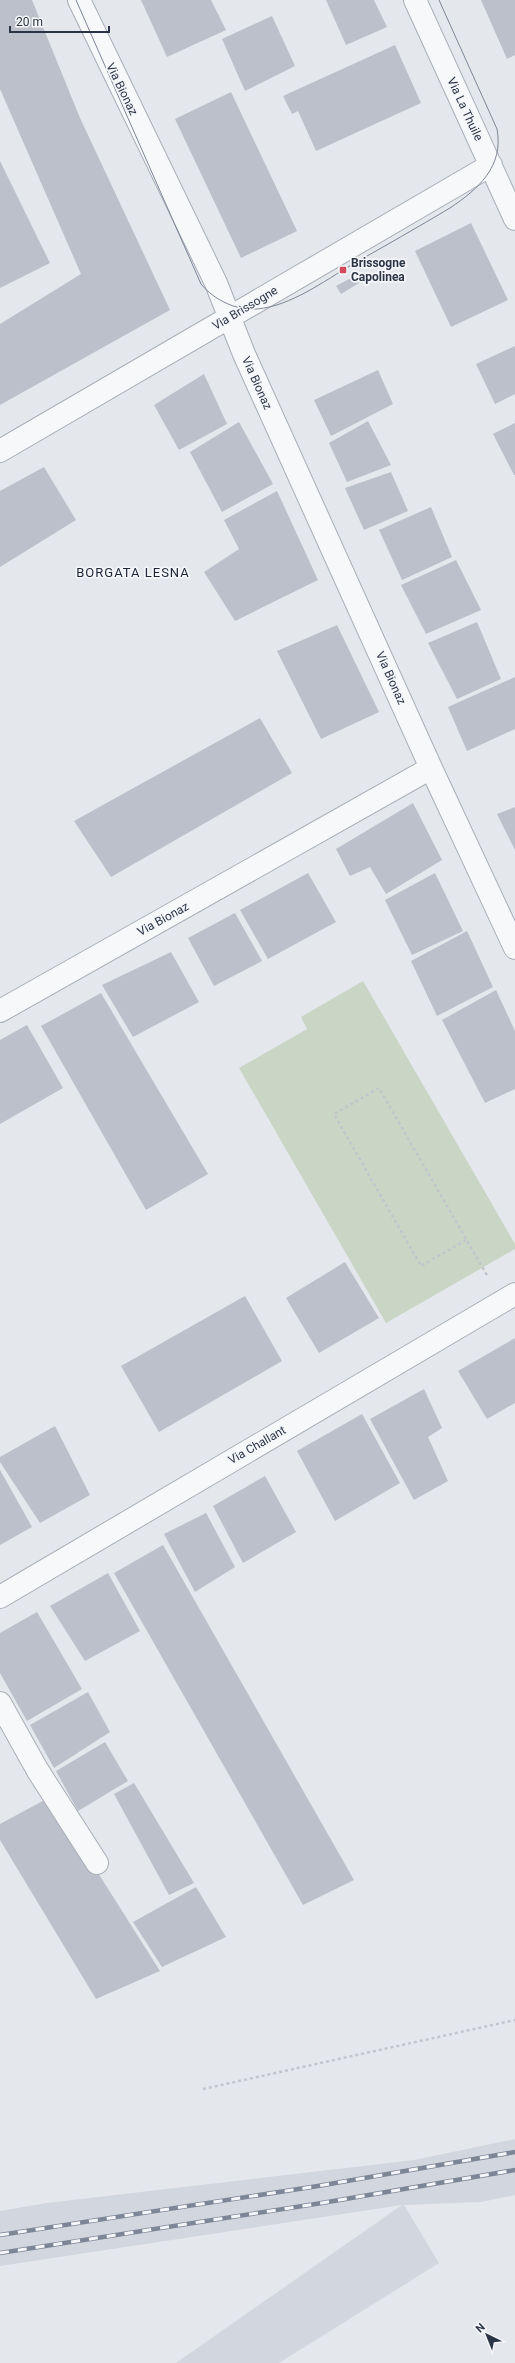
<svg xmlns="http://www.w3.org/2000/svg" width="515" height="2363" font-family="Roboto,sans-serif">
<rect width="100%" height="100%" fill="#e4e7ec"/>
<!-- built -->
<path fill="#d2d6de" d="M515,2139V2195L481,2202L404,2205L439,2263L279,2363H176L402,2205L0,2266V2211L47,2203L414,2160Z"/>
<!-- green -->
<path fill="#c9d6c5" d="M363,981L515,1244V1249L386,1323L239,1068L307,1029L301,1017Z"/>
<!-- building -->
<path fill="#bbc0ca" d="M0,0H32L80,118L170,310L0,405V324L81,274L0,89Z
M141,0H211L226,30L167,57Z
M326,0H374L387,27L346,45Z
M481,0H515V55L507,59Z
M272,16L295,66L245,91L222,39Z
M395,45L421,103L316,151L298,111L292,114L283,96Z
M231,92L297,231L241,258L175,119Z
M0,161L50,263L0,288Z
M471,223L508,300L451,327L415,251Z
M355,276L359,283L341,294L336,286Z
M515,346V394L495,404L476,364Z
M378,370L393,404L331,436L314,400Z
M204,374L227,424L179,450L154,405Z
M368,421L391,465L347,482L329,443Z
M239,422L273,484L222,512L190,452Z
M515,423V475H514L493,434Z
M44,467L76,520L0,567V491Z
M391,472L408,511L364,530L345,488Z
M277,491L318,580L235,621L204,572L239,549L224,520Z
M431,507L452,557L402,580L379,530Z
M456,560L481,610L426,634L401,585Z
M477,622L501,679L457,699L428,643Z
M337,625L379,712L321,739L277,651Z
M515,677V729L467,751L448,707Z
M260,718L292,773L111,877L74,821Z
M413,803L442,860L386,894L370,867L350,876L336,849Z
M515,807V850L497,814Z
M308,873L336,922L268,959L240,910Z
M435,873L463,931L412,955L385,900Z
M235,913L262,961L214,986L188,938Z
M467,931L493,987L437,1016L411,961Z
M171,952L199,1002L133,1037L102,985Z
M496,990L515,1031V1089L485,1103L442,1020Z
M101,993L208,1174L146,1210L41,1026Z
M27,1025L63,1088L0,1124V1040Z
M345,1262L379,1318L319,1353L286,1298Z
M245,1296L282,1361L159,1432L121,1366Z
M515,1338V1403L487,1419L458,1371Z
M424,1389L442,1428L428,1437L448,1481L414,1500L370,1419Z
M362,1414L400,1483L335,1521L297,1451Z
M55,1426L90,1495L40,1523L0,1462V1457Z
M0,1470L32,1527L0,1545Z
M265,1476L296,1532L243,1563L213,1506Z
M206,1513L235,1567L195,1592L164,1534Z
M163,1545L354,1880L303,1905L114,1573Z
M108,1573L140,1631L85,1661L50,1606Z
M37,1612L82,1689L27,1721L0,1673V1633Z
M88,1692L110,1732L54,1768L30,1725Z
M105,1742L128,1781L78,1811L56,1771Z
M134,1783L194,1883L169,1895L114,1794Z
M50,1797L160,1971L96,1999L0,1840V1824Z
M196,1887L226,1937L162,1967L133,1922Z"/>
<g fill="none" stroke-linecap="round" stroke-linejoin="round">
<!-- minor casing -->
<g stroke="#a9aeb7" stroke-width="24">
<path id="minor" d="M79,0L216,283L244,354L431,768L515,948
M415,0L515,219
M0,451L491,165
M0,1011L431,768
M0,1597L515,1294
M0,1703L38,1771L97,1863"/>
</g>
<!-- path -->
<path stroke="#c2c5cb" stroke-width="2.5" stroke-dasharray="3 3" stroke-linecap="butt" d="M466,1240L421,1266L334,1114L379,1088L488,1277
M203,2089L515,2020"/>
<!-- minor -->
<use href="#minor" stroke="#f7f8fa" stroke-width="22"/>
<!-- tram -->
<path stroke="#7d8696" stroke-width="1" d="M76,0L201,284C214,300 237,311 257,309C291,306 324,281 353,264C385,246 418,227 450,208C478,189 504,167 497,129L439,0"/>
<!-- rail casing -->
<g stroke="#7d8696" stroke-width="4.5">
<path id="rail" d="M0,2235L318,2186L515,2152
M0,2253L322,2203L515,2170"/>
</g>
<!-- rail -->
<use href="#rail" stroke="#f4f6f9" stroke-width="3" stroke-dasharray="9" stroke-linecap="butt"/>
</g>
<!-- markers -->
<rect fill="#d1495b" stroke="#f4f6f9" stroke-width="1.5" x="339" y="266" width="8" height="8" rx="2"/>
<g text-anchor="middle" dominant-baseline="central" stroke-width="3.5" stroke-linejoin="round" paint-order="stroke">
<!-- street labels -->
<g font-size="12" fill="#2b3445" stroke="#f4f6f9">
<text transform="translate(122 89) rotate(64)">Via Bionaz</text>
<text transform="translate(465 109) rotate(65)">Via La Thuile</text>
<text transform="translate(245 308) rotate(-31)">Via Brissogne</text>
<text transform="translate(257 383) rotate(66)">Via Bionaz</text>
<text transform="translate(391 678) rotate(66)">Via Bionaz</text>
<text transform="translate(163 919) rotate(-29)">Via Bionaz</text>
<text transform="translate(257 1445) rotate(-30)">Via Challant</text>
</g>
<!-- poi labels -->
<g font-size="12" font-weight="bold" fill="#2b3445" stroke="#f4f6f9" text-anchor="start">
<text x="351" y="263">Brissogne<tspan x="351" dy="14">Capolinea</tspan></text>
</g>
<!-- neighbourhood labels -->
<g font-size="13" letter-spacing="1" fill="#1d2536" stroke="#f4f6f9">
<text x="133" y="572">BORGATA LESNA</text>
</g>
</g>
<!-- north arrow -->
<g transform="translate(487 2335) rotate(317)" stroke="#f4f6f9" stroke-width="3" paint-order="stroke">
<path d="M0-3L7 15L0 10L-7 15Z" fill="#2b3445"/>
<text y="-6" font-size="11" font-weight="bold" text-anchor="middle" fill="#2b3445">N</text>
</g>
<!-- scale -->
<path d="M10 26v6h99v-6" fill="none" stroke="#2b3445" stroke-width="2"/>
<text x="16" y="26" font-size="12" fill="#2b3445" stroke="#f4f6f9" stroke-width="3" paint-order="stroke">20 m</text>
</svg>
